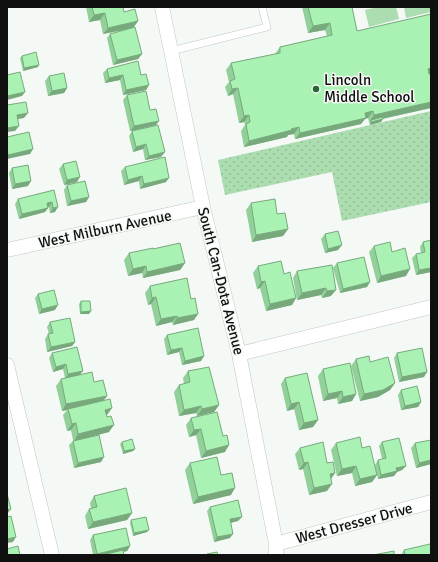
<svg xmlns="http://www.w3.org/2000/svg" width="438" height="562" font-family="Signika,sans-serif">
<defs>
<pattern id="green-dots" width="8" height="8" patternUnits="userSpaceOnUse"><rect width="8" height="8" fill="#acddb1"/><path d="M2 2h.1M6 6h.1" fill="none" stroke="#93bd97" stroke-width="1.8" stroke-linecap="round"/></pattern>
</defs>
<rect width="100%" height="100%" fill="#f5f9f5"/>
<!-- green -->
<path fill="url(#green-dots)" d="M431,111V202L342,221L332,172L225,195L218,160Z"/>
<!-- pitch -->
<path fill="#acddb1" d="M378,7H396L399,19L369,27L365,10Z
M404,7H431V12L406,18Z"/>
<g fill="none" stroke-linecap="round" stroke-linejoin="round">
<!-- lane casing -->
<g stroke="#c2c5c2" stroke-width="8">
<path id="lane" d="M171,51L267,27L262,7"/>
</g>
<!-- street casing -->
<g stroke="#c2c5c2" stroke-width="15">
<path id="street" d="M162,7L203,207L239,354L276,544V555
M7,250L203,207
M239,354L431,307
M7,365L52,555
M276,544L431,502"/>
</g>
<!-- lane -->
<use href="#lane" stroke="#fff" stroke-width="7"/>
<!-- street -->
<use href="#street" stroke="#fff" stroke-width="14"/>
</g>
<!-- wall -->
<path fill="#92d09a" d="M86,7H123L124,12L138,21L133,28L103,34L100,20L89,22Z
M302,7H352L357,31L431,108L383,119L381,122L370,125L368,118L365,119L361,124L295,139L294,134L288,135L287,137L244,147L241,131L245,125L244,122L239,123L233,94L228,96L225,87L229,82L226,70L231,63L275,54L280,47L327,36L325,30L308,33Z
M110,34L142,54L138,59L113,65L107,38Z
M22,56L38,67L23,71L20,58Z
M107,69L141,75L149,85L146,90L123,95L120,80L105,83L103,73Z
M49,76L67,88L64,93L48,96L45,81Z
M127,95L150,110L156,125L130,131L123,100Z
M132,131L161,157L145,160L143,149L133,152L129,136Z
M63,164L77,182L64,185L59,169Z
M125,167L166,182L140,189L139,181L124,185L121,171Z
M12,168L28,186L12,189L9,173Z
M67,185L89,197L86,202L67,206L64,190Z
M54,190L55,212L50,213L49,207H48V208L45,212L19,219L15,204L18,199Z
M251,203L277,214L288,229L283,236L252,242L246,210Z
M325,234L338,250L325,253L321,239Z
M423,242L431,272L416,275L412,258L416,254L421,253L420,247Z
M374,246L406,276L377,283L369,252Z
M153,249L185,263L180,270L143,278L142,273L128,276L124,260L129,253Z
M337,263L367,287L340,293L333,268Z
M332,265L331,296L322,298L321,295L297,300L293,278L297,271Z
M258,266L284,274L296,298L292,305L266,311L260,288L257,289L253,273Z
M150,286L194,320L173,325L172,322L156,326L151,304L148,305L145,293Z
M38,294L55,310L39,314L35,298Z
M81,301L89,314H80L79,304Z
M50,322L75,342L72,346L47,352L45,339L48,334H49L47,327Z
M167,335L204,356L201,361L182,365L179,352L167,355L164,339Z
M52,353L80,375L94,382L104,400L107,415L109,432L94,436L101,462L74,468L69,445L73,441V440L71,430L67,431L63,415L67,410L62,411L56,386L61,379L65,378L63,369L53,372L49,358Z
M397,353L424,377L399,382L394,358Z
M356,359L370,362L395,383L390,390L378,397L360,401L351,366Z
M323,369L356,394L352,401L338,404L337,398L323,401L318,376Z
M188,371L219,405L214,412L197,416L196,413L179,416L174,392L179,385L184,384L183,378Z
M285,378L318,420L313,427L299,430L294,409L287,411L281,384Z
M401,390L421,402L418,407L401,410L398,395Z
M191,418L225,452L201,458L196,435L189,437L186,425Z
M122,442L135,449L133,451L123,454L120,444Z
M382,442L406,466L402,470L397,472L394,476L378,479L375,465L378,460L382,459L379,446Z
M336,443L362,448L377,475L372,482L355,486L352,473L337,476L331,450Z
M415,443L431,464L416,468L411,448Z
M300,448L335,473L331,479L327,491L309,495L303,469L299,470L295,454Z
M190,463L221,475L231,495L193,504L185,470Z
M94,496L132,513L127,520L88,529L85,516L89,509L91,508L90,503Z
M210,507L238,521L230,523V538L214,542L207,511Z
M131,520L147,532L133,536L130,523Z
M93,535L130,546L127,551L123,552L124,555H93L90,540Z
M404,550L431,555H401Z"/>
<!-- shaded-wall -->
<path fill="#77a97d" d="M105,13L100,20L89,22L94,15Z
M138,21L133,28L103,34L108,28Z
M330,23L325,30L308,33L313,26Z
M142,54L138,59L113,65L117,60Z
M39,65L38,67L23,71L24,68Z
M431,68V74L423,76L428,69Z
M123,75L120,80L105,83L109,78Z
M149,85L146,90L123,95L126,90Z
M67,88L64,93L48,96L52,91Z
M238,88L233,94L228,96L232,89Z
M25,92L22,96L7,100V96Z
M431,102V108L371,121V120L369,122L374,115Z
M373,111L368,118L365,119L361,124L295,139L300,133Z
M28,113L24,118L13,120L17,115Z
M249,115L244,122L239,123L244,116Z
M383,119L381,122L370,125L371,122Z
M159,121L156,125L130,131L134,126Z
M19,126L15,131L7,132V128Z
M299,127L294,134L288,135L287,137L244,147L249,141Z
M146,144L143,149L133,152L136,147Z
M33,149L30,154L7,159V157L8,155Z
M165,152L161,157L145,160L149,156Z
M142,176L139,181L124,185L128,180Z
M80,177L77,182L64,185L67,180Z
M169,178L166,182L140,189L144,184Z
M31,181L28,186L12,189L15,184Z
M89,197L86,202L67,206L71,201Z
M52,202L49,207L43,208L47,203Z
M58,207L55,212L50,213L53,208Z
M48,208L45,212L19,219L22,214Z
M288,229L283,236L252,242L256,235Z
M342,245L338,250L325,253L328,249Z
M185,263L180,270L143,278L147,272Z
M146,266L142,273L128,276L133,269Z
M431,268V272L416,275L419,270Z
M410,269L406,276L377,283L381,276Z
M265,281L260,288L257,289L261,282Z
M370,282L367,287L340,293L343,289Z
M326,288L321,295L297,300L302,293Z
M336,290L331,296L322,298L327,291Z
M156,297L151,304L148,305L152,298Z
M296,298L292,305L266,311L270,304Z
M58,305L55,310L39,314L42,309Z
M91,311L89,314H80L81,312Z
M198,314L194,320L173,325L177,318Z
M177,316L172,322L156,326L161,319Z
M75,342L72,346L47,352L51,347Z
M182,348L179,352L167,355L171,350Z
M204,356L201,361L182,365L185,361Z
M66,364L63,369L53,372L56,367Z
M83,371L79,376L65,379L68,374Z
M427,372L424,377L399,382L402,377Z
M395,383L390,390L378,397L360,401L364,394Z
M342,391L337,398L323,401L328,394Z
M356,394L352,401L338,404L343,397Z
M107,396L102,403L68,409L67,410L62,411L66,404Z
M299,402L294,409L287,411L291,404Z
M421,402L418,407L401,410L405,406Z
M219,405L214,412L197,416L202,409Z
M201,406L196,413L179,416L184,410Z
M112,408L107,415L101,417L105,410Z
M318,420L313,427L299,430L304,423Z
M76,423L71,430L67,431L72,424Z
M114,425L109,432L74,441L78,434Z
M201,429L196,435L189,437L194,430Z
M229,445L225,452L201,458L206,451Z
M135,449L133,451L123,454L124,451Z
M104,457L101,462L74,468L78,463Z
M431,460V464L416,468L419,463Z
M308,462L303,469L299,470L304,463Z
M356,466L352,473L337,476L342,469Z
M406,466L402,470L397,472L394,476L378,479L381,475L396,468Z
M335,473L330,480V474Z
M377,475L372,482L355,486L360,479Z
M332,484L327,491L309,495L314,488Z
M235,488L231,495L193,504L198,497Z
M11,509L7,514V510Z
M132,513L127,520L88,529L93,522Z
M242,517L238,521L226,524L230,519Z
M149,530L147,532L133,536L134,533Z
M233,534L230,538L214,542L217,537Z
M16,537L13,542L7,543V539Z
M130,546L127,551L110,555H96L97,554Z"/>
<!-- building -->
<path fill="#aaf2b3" stroke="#77a97d" d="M92,7H123L124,12L135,9L138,21L108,28L105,13L94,15Z
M308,7H352L357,31L431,14V68L428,69L429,74H431V102L374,115L373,111L365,113L366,118L300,133L299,127L291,129L292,130L249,141L246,124L250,122L249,115L244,116L238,88L232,89L230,81L235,79L231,63L280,53V47L332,35L330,23L313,26Z
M135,27L142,54L117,60L110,34Z
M36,52L39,65L24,68L22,56Z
M138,61L141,75L146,74L149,85L126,90L123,75L109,78L107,69Z
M20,72L25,92L7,96V75Z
M64,73L67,88L52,91L49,76Z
M146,91L150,110L156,109L159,121L134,126L127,95Z
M26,102L28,113L17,115L19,126L7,128V105Z
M383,117V119L371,122V120Z
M158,125L165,152L149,156L146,144L136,147L132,131Z
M29,132L33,149L8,155L7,149V137Z
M165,157L169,178L144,184L142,176L128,180L125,167Z
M76,161L80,177L67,180L63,164Z
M28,165L31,181L15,184L12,168Z
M85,181L89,197L71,201L67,185Z
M54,190L58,207L53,208L52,202L47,203L48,208L22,214L18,199Z
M275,199L277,214L285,213L288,229L256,235L251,203Z
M338,231L342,245L328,249L325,234Z
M431,240V268L419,270L416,254L425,252L423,242Z
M390,242L392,252L405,248L410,269L381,276L374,246Z
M180,243L185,263L147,272L146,266L133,269L129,253L153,248V249Z
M364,257L370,282L343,289L337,263Z
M281,261L284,274L290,272L296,298L270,304L265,281L261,282L258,266Z
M332,265L336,290L327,291L326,288L302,293L297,271Z
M187,278L191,299L195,298L198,314L177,318V316L161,319L156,297L152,298L150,286Z
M54,290L58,305L42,309L38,294Z
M81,301H90L91,311L81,312Z
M70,318L75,342L51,347L48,334L53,333L50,322Z
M198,328L204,356L185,361L182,348L171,350L167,335Z
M77,347L83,371L68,374L66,364L56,367L52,353Z
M422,348L427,372L402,377L397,353Z
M369,356L370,362L388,357L395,383L383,390L364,394L356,359Z
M350,363L356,394L343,397L342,391L328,394L323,369Z
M209,367L219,405L202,409L201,406L184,410L179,385L190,382L188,371Z
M92,372L94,382L103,380L107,396L66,404L61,379Z
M307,373L318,420L304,423L299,402L291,404L285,378Z
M417,386L421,402L405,406L401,390Z
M110,399L112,408L105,410L107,417L111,416L114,425L78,434L76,423L72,424L68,409Z
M217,412L223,436L227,435L229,445L206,451L201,429L194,430L191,418Z
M99,435L104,457L78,463L73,441Z
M360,437L362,448L370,446L377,475L360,479L356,466L342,469L336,443Z
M399,438L406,466L396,468L397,471L381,475L378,460L386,458L382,442Z
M132,439L135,449L124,451L122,442Z
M431,440V460L419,463L415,443Z
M323,442L327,463L333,462L335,473L330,474L332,484L314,488L308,462L304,463L300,448Z
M217,457L221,475L232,473L235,488L198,497L190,463Z
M126,488L132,513L93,522L89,509L97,507L94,496Z
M7,494L11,509L7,510Z
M238,500L242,517L230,519L233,534L217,537L210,507Z
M11,516L16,537L7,539V517Z
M146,517L149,530L134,533L131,520Z
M126,528L130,546L97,554L93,535Z
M430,544L431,549V555H405L404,550Z
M18,546L20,555H7V549Z
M123,550L124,555H102Z
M394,551V555H373Z
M217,552L218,555H207V554Z"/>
<!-- markers -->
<circle fill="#256833" stroke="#f5f9f5" stroke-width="1.5" cx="316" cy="89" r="4"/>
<g text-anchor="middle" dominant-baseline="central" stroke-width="3" stroke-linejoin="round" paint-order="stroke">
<!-- poi labels -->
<g font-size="15" fill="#0f100f" stroke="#f5f9f5" text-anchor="start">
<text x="324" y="80">Lincoln<tspan x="324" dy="17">Middle School</tspan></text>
</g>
<!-- street labels -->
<g font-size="15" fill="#0f100f" stroke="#f5f9f5">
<text transform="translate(105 229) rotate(-12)">West Milburn Avenue</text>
<text transform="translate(221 281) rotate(76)">South Can-Dota Avenue</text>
<text transform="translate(354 523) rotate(-15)">West Dresser Drive</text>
</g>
</g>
<!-- border -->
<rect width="438" height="562" fill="none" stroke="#0f100f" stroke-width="16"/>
</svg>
